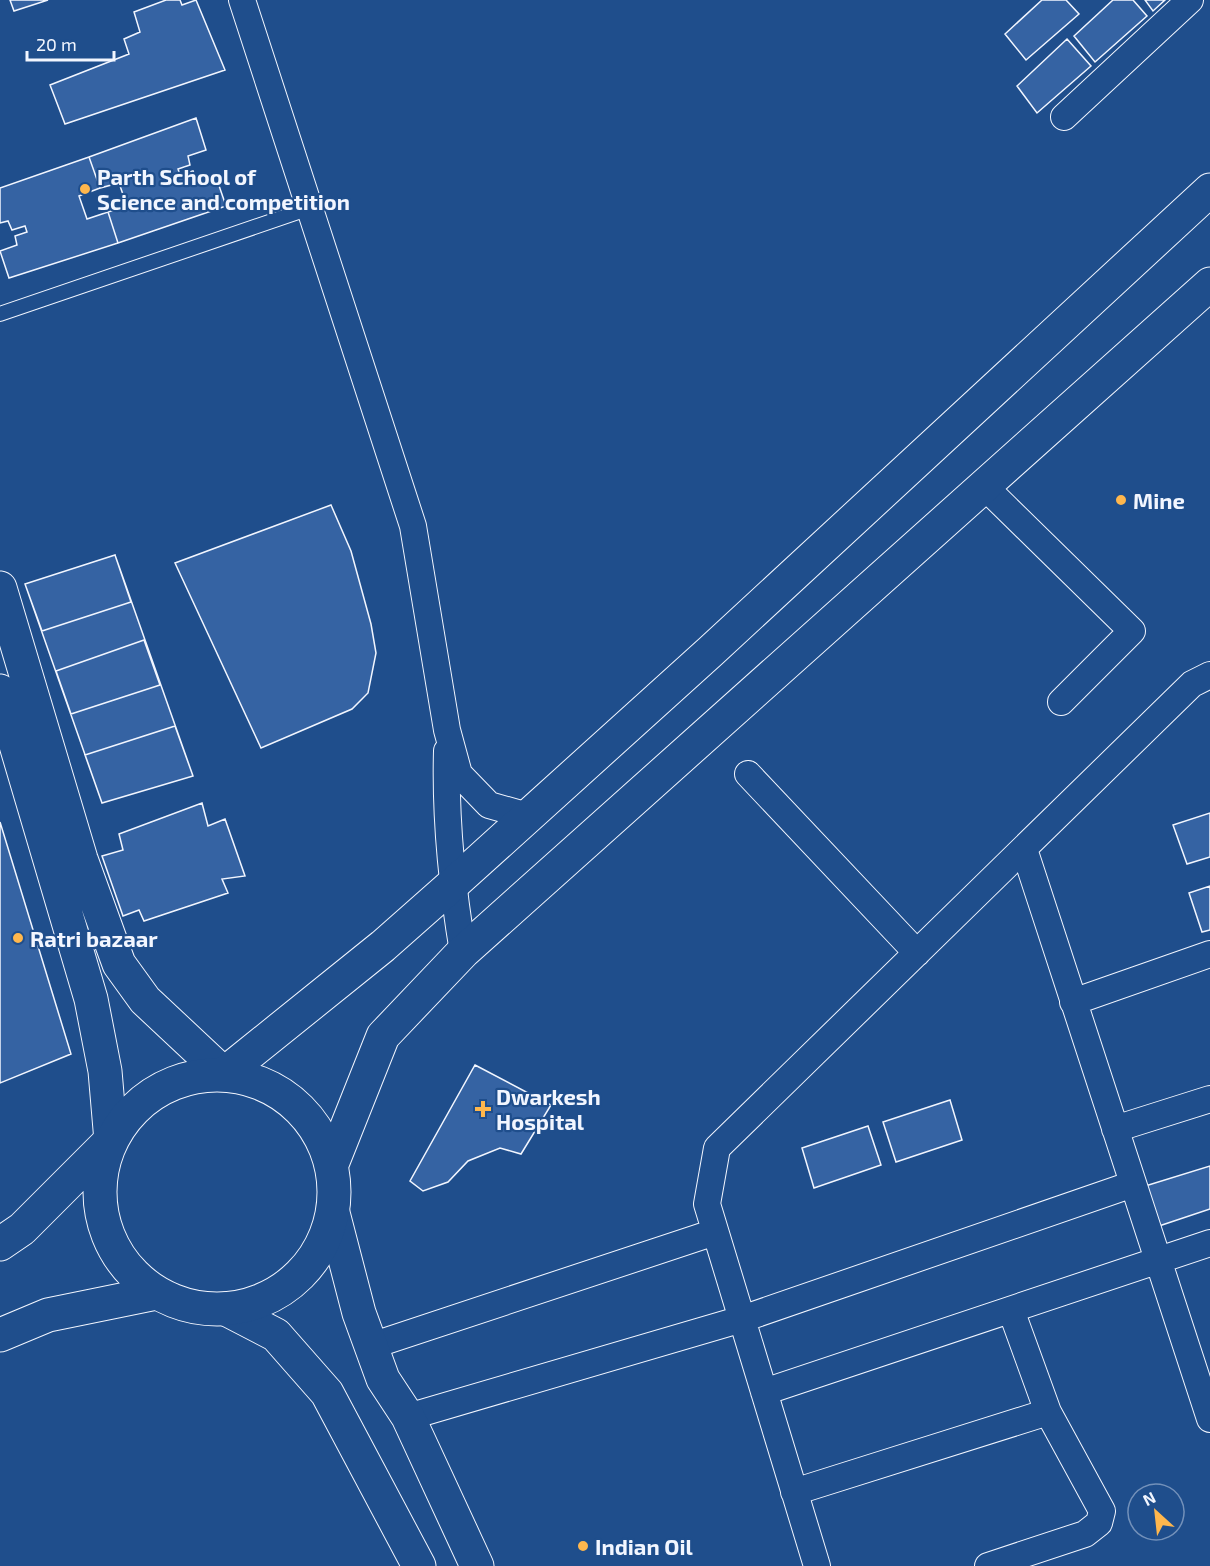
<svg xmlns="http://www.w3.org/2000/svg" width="1210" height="1566" font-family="'Exo 2',sans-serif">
<rect width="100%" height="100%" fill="#1f4e8c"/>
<!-- building -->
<path fill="#3563a3" stroke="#f2f6ff" stroke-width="1.5" d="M10,0H48L14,11Z
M166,0H180L182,5L196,0L225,70L65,124L50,85L129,54L124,39L140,32L134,12Z
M1042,0H1066L1079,14L1026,60L1005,34Z
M1113,0H1133L1147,16L1095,62L1074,36Z
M1145,0H1165L1153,11Z
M1067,39L1091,66L1037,113L1017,86Z
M196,118L206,150L188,156L190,165L178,169L180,175L193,171L197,180L215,174L226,206L118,243L108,212L127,206L119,183L100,188L89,157Z
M89,157L100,188L79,196L87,219L108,212L118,243L9,278L0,251L17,245L15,236L27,232L25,226L12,230L8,221L0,223V188Z
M331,505L351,551L371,624L376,653L368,693L352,709L261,748L175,563Z
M115,555L193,776L102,803L25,584Z
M115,555L131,602L42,631L25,584Z
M144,640L160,685L71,714L56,671Z
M175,726L193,776L102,803L85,755Z
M202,803L208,826L225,819L245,876L222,879L228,893L144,921L139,910L123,916L102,856L123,850L119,834Z
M1210,813V857L1187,864L1173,825Z
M0,822L71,1054L0,1083Z
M1210,886V930L1202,932L1189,893Z
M475,1065L551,1105L521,1154L500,1148L468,1161L448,1182L423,1191L410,1181Z
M950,1100L962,1140L896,1162L883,1122Z
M868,1126L881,1165L814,1188L802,1148Z
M1210,1166V1209L1156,1227L1142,1187Z"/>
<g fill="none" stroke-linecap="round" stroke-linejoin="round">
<!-- service casing -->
<g stroke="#f2f6ff" stroke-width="16">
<path id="service" d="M0,314L310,208"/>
</g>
<!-- minor casing -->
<g stroke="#f2f6ff" stroke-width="28">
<path id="minor" d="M242,0L413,526L447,730L459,774L489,805L528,816
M1064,117L1190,0
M984,486L1132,631L1061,702
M447,751C445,819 452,886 463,952
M748,774L917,953
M1024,849L1210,1419
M1073,1002L1210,954
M1115,1129L1210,1099
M371,1346L715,1232
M764,1392L1210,1243
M408,1417L742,1319L1133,1184
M794,1492L1048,1412
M817,1566L707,1204L717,1148L1192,684L1210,675
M988,1566L1085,1534L1099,1523L1102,1511L1048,1412L1011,1310"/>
</g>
<!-- secondary casing -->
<g stroke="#f2f6ff" stroke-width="35">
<path id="secondary" d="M0,588L81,859L119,964L145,1000L224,1074
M0,691L91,999L105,1071L111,1141
M333,1213L359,1313L383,1379L408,1417L477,1566
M226,1309L276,1335L327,1393L419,1566"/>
</g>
<!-- primary casing -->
<g stroke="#f2f6ff" stroke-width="35">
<path id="primary" d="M224,1074L383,946L452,885L711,651L1210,190
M100 1192a117 117 0 1 1 234 0a117 117 0 1 1-234 0Z
M332,1164L383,1036L463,952L1210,284
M0,1244L22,1229L108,1143
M0,1335L48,1315L156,1293"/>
</g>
<!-- service -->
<use href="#service" stroke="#1f4e8c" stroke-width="14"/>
<!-- minor -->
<use href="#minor" stroke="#1f4e8c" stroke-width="26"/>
<!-- secondary -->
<use href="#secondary" stroke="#1f4e8c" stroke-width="33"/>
<!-- primary -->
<use href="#primary" stroke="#1f4e8c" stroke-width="33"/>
</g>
<!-- markers -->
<g fill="#ffb74d" stroke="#1f4e8c" stroke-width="2">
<circle cx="85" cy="189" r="6"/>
<circle cx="1121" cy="500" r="6"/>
<circle cx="18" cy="938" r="6"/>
<path d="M480 1100h6v6h6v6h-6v6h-6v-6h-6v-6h6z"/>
<circle cx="583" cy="1546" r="6"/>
</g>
<g text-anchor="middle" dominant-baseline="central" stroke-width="4.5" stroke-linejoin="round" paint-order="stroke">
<!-- poi labels -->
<g font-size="22" font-weight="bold" fill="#f2f6ff" stroke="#1f4e8c" text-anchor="start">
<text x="97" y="176">Parth School of<tspan x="97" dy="25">Science and competition</tspan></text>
<text x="1133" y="500">Mine</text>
<text x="30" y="938">Ratri bazaar</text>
<text x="496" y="1096">Dwarkesh<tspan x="496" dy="25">Hospital</tspan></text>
<text x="595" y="1546">Indian Oil</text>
</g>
</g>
<!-- north arrow -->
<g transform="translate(1156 1512) rotate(333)"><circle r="28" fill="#1f4e8c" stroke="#7391ba" stroke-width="1.5"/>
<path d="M0-4.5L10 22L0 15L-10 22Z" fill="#ffb74d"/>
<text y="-9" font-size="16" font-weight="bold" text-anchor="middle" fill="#f2f6ff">N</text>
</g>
<!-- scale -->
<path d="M27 51v9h87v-9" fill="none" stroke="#f2f6ff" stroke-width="3"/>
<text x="36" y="51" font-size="18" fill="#f2f6ff" stroke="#1f4e8c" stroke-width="4.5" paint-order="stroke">20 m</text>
</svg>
